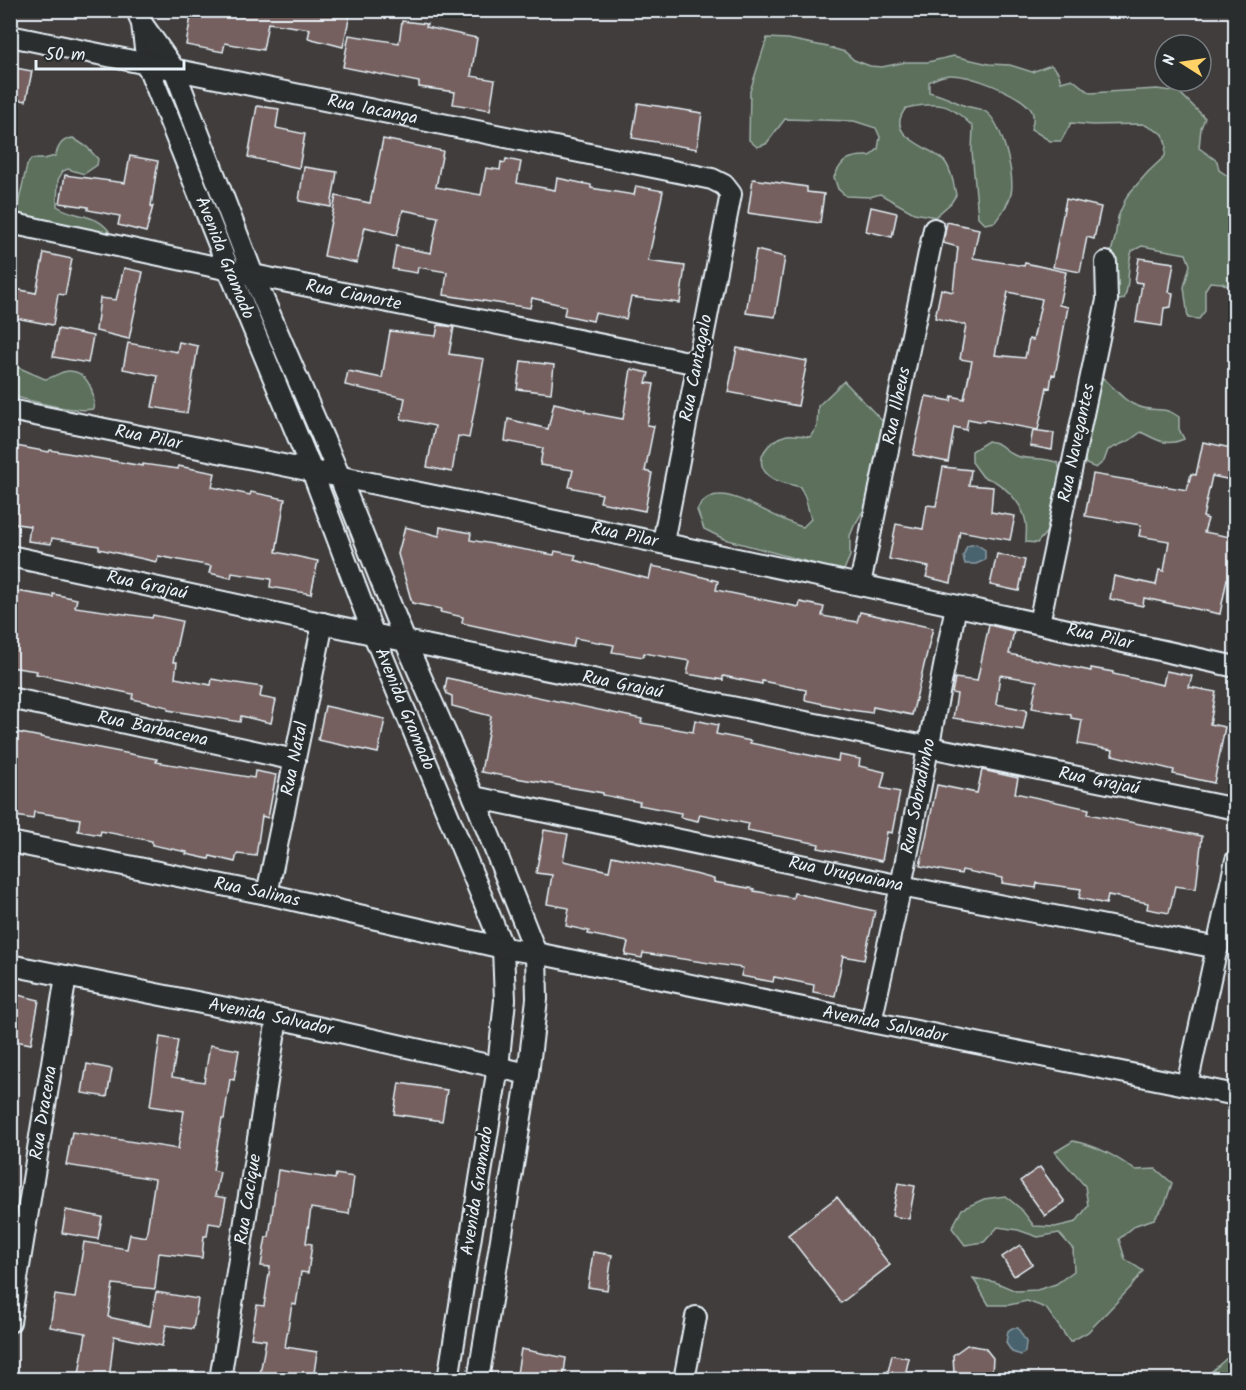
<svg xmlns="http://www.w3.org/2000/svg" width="1246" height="1390" font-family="Kalam,sans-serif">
<rect width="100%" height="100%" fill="#403d3c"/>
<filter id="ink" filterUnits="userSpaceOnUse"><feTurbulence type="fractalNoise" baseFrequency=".0167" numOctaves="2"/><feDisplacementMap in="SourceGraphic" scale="12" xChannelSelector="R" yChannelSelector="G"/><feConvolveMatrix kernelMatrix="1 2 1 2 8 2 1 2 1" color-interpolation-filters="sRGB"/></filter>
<g filter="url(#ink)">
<!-- green -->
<path fill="#5b705b" stroke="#a2b0aa" stroke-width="1.5" d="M767,38L788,39L828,47L845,52L854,60L870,66L882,67L906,62H928L954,56L989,64L1010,65L1032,72L1051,65L1058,72L1061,82L1072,79L1090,93L1157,89L1179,92L1205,118L1201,128L1199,148L1217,161L1219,170L1228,176L1235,174V290L1222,283L1210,282L1205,290V311L1199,319L1188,318L1184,287L1190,265L1186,254L1142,246L1132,251C1126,267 1131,283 1124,299L1115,301L1108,262L1115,238L1118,217L1127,196L1148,172L1165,156L1166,145L1163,134L1143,124L1092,125L1071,123L1061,141H1050L1031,129C1034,121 1035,113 1029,107C1015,92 971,75 951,75C943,75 936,78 929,82V92C942,95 952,100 963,105C970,108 980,108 986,112C1002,123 1015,175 1011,194C1009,204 1001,214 995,222L985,224L978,217L972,151L973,127C950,103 939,101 906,108C882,138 933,146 946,163C952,172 954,185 956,195L951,203L935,217L914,213L880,194L870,197L846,196L838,189L834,177C842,159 850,155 870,156L878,149L880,137L876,128L854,121L785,119L766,144L757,147L749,140L750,91Z
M73,138L87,147L98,159L97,165L84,174L68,169L63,171L58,180L57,206C75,218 96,213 109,231L108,236L18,218L16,213L27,165L31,159H44L55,156C59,146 60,140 73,138Z
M15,366L45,379C52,378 57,374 63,372C85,366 97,392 93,409C73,413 33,401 12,396L11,377Z
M1103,378C1114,387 1123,401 1137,406C1153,413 1164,405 1179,417V429L1184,439C1166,447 1157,440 1141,432L1130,440L1108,450L1104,461L1096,468L1086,464L1084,455L1095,406V396L1097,385Z
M844,381L886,425L878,486L854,526L850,536V556L844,570H833L823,566L724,539L704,529L697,510C702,501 708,495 719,495C741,494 779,521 803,527L811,519L805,497L800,487C790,484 777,483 769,476C751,460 769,439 787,435C794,434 803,436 810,437L817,427L818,406Z
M988,441C1002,443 1003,449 1014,455C1026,461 1042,456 1058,463L1061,474L1051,527L1037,543L1026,542C1026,535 1027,529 1026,523C1023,503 1002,481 983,477L972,462V451Z
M1073,1141C1098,1146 1115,1156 1135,1170L1156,1169L1172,1183L1165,1204L1154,1219L1136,1225L1119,1239L1125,1259L1143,1271L1131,1287L1088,1332L1070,1342L1046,1308L1027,1301L1009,1305H989L973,1278L995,1282L1016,1291L1037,1290L1056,1284L1074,1271L1073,1249L1059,1233L1038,1237L1018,1230L998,1227L984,1242L965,1245L952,1228L962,1209L984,1199L1005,1196L1021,1209L1034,1226L1055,1227L1076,1222L1088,1206L1085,1186L1055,1152Z
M1235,1351V1379H1203Z"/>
<!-- water -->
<path fill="#4a636e" stroke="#899ca5" stroke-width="1.5" d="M976,544L985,550V560L976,564H965L963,556L967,546Z
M1012,1328H1018L1026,1342L1025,1352L1021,1355L1012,1352L1006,1343L1008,1331Z"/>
<!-- building -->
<path fill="#74615e" stroke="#e8f1f8" stroke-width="1.5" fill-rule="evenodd" d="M192,10H351L343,47L308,38L310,29L268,23L263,50L225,43L223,52L186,45Z
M402,21L427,24L426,27L477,38L471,76L495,80L490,110L453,104L455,92L419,87V82L343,67L349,35L399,43Z
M10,67L32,71L26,101L10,98Z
M638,103L702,113L697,149L632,138Z
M257,106L279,109L276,128L305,134L299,168L248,157Z
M383,139L443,151L436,187L481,195L486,168L500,170L501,162L505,163L506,159L521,162L517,183L555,190L557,178L591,185V188L634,195L636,186L663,191L648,261L685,266L680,303L631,297L626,319L595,313L593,321L564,315L566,306L532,298L530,308L444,295L447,272L418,267L417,273L392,269L396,246L431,253L438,217L403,210L397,235L365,227L357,263L324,256L336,196L370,203Z
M130,156L158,161L151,206H153L146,232L118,225L120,216L88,210V207L60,203L65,175L125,183Z
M304,167L337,172L331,207L299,201Z
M753,179L807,187V192L824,194L820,223L748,213Z
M1066,199L1101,207L1094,239L1087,237L1080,272L1053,267Z
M871,207L897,213L892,237L866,231Z
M947,222L979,229L973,258L1024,266L1025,263L1066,272L1059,305L1068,307L1055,375L1052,374L1050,388L1047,387L1038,430L985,420L984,422L968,419L966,430L954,427L948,462L913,455L926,396L951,401L952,396L964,399L972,361L960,359L966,325L935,318L941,289L953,292L958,247L943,243ZM1008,292L1042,299L1033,340L1029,339L1025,358L995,355Z
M756,250L785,257L775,317L746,313Z
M44,253L72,259L65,295L58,294L53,325L10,317V288L36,293Z
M1139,258L1174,263L1169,292L1173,293L1171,307L1164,308L1162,326L1136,322L1142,283L1135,282Z
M124,268L143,272L129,339L96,331L100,298L116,300Z
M438,325L454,327L449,354L484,359L469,438L458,436L452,472L427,467L435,426L401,419L405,398L345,385L348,371L382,378L390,331L436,336Z
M58,329L93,336L88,363L53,357Z
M179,342L198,346L187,413L152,407L158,376L123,369L128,343L177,352Z
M737,348L807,361L798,406L728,392Z
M521,361L554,365L551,393L517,389Z
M631,369L649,373L646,383L654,384L647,425L654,426L645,471L652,473L645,511L600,502L602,494L569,487L573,470L540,465L543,448L505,441L508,419L548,429L554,403L585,410V412L623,419Z
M1033,430L1054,433L1052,450L1030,446Z
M1203,442L1236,449V481L1212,476L1203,517L1208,519L1204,532L1236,538V565L1232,580L1227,579L1220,614L1144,598L1143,606L1110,599L1114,576L1156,585L1159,570L1164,571L1169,541L1139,536L1141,525L1085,516L1093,474L1187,490L1191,474L1196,475Z
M10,445L49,452L50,450L143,466V464L178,469V466L215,473L212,487L250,495L251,492L285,499L276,552L318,561L311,594L270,587L271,579L232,573L231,578L209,573L211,566L158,556L157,562L99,549V546L52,538L51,544L28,541L30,526L10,523Z
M943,467L971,470L969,485L993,487L991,512L1015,516L1010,540L960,531L951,583L926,577L929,567L889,559L896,524L923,529L927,505L936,506Z
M405,527L439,536L440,527L471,533L470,540L554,555L555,551L576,555L574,560L649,579L652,566L683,572L718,581L716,590L799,607L800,602L824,607L822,616L857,622L860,612L933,628L912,715L873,707L872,713L851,710L805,700L806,690L762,681V684L723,676V680L687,674L690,661L644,653L643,657L612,652L614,645L575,638L573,647L462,623L463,617L440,612L441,609L412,603L398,554Z
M997,554L1025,560L1019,591L990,585Z
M10,590L53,597V594L77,599L75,607L152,618L153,615L182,621L173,662H177L175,678L211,685L212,679L262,687L260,697L276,700L271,723L241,716L240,722L168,710V707L132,699L133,694L36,674L37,671L10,667Z
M989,625L1014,631L1009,654L1091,671V668L1113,672V674L1163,685L1166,671L1192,676L1189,687L1216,692L1210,724L1225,727L1214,783L1173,774L1174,770L1112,755L1113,750L1078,744L1082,720L1071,718V715L1032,708L1037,681L1000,675L996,704L1027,710L1023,730L953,718L957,694L952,693L955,678L977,681Z
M447,678L642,719L641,723L693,732L695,720L718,725L716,734L751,741L750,743L838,761L839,755L860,759L859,766L885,772L881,788L900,792L892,833L887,832L882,861L818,848L819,844L747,830L749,824L700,814L698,821L680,817L681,813L639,805L640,802L603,795V793L481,772L491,716L452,706V696L447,694L445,689Z
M325,706L385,719L378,753L318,740Z
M10,731L157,759L156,762L254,778L255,771L276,775L268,818L262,816L256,856L237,854L235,862L210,856L209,859L186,854L187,852L152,845V841L101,831L100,835L78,831L80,819L34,812L33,819L10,815Z
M982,770L1018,778L1015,793L1089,809L1088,814L1202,836L1196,889L1175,886L1169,913L1147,909L1148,903L1108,895L1106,904L1079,898L1081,889L1037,883L1036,888L1002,883L1003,878L962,870L961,874L920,866L937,785L977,793Z
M544,830L568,834L563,861L609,871L612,856L695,874L714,879V882L754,889V891L793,898L794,893L875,911L864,960L843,956L835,996L813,992L814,985L774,977L773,982L741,976L743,968L643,953L642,958L625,955L628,942L588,934L589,931L566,926L569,908L547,904L552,875L536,873Z
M10,993L39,1000L31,1044L10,1040Z
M160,1037L178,1040L172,1077L204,1082L210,1045L239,1050L234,1080L230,1079L224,1119H222L213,1170L220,1172L215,1196L226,1198L221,1225L209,1223L207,1236H204L202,1258L159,1253L155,1289L113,1284L108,1317L150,1326L156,1292L198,1299L193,1329L166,1325L162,1346L114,1336L109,1380H78L86,1333L50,1327L55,1295L75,1298L84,1242L127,1249L130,1234L146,1237L155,1179L66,1165L72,1132L178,1149L184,1111L150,1106Z
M87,1064L112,1069L107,1097L82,1093Z
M399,1083L447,1090L442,1121L394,1114Z
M1040,1167L1065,1202L1045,1216L1020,1181Z
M278,1170L335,1179L336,1174L354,1177L349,1214L311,1208L306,1243L312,1244L308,1273L301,1272L296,1305L292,1304L285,1347L317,1352L313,1380H294L260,1374L266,1340L251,1338L257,1305L264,1306L270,1267L261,1266L266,1237H269Z
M898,1183L915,1186L909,1219L892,1216Z
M837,1197L890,1265L841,1303L788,1235Z
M66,1210L102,1217L98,1239L62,1233Z
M1020,1245L1032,1264L1014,1276L1002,1257Z
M593,1252L612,1255L607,1290L588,1287Z
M967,1345L985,1348L993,1358L992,1374L985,1380H960L954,1373L953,1355Z
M521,1349L566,1358L563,1380H516Z
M892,1355L909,1358L904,1380H886Z"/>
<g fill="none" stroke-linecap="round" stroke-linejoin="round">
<!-- minor casing -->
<g stroke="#e8f1f8" stroke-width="24">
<g id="minor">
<path id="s1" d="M137,10L142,24L147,64L229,270L312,471L373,633L503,948L505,1000L498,1067L448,1380"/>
<path d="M143,25L174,69L253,275L339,475L405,641L474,797L536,953L537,999L528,1074L478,1380"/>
<path id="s2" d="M10,36L712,179L724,185L731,194L663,542"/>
<path id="s3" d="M10,223L253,275L698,364"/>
<path id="s4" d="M10,410C420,492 828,576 1236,667"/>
<path id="s5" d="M10,556L405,641L1236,809"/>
<path id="s6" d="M860,584L934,229"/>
<path id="s7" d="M1039,623L1107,300L1106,262"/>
<path id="s8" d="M10,698L295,760"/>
<path id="s9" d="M474,797L901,886L1218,948"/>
<path id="s10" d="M10,842L267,894L503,948L536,953L871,1022L1236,1095"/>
<path id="s11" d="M267,894L323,623"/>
<path id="s12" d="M10,965L277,1018L528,1074"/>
<path id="s13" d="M871,1022L901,886L956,606"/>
<path d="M1187,1085L1236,860"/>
<path id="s14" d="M10,1322L66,976"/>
<path id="s15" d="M220,1380L277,1018"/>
<path d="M684,1380L696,1317"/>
</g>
</g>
<!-- minor -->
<use href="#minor" stroke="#2a2d2e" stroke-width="20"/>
</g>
</g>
<g text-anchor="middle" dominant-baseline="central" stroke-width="5" stroke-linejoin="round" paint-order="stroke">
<!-- street labels -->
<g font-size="18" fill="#e8f1f8" stroke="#2a2d2e">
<text stroke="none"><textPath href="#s2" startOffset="370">Rua Iacanga</textPath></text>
<text stroke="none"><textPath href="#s1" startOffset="264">Avenida Gramado</textPath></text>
<text stroke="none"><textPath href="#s3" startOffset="351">Rua Cianorte</textPath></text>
<text transform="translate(697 368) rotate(-79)">Rua Cantagalo</text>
<text stroke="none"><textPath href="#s6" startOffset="182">Rua Ilheus</textPath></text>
<text stroke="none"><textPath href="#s4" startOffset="141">Rua Pilar</textPath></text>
<text stroke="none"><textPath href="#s7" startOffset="184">Rua Navegantes</textPath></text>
<text stroke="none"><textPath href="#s4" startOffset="627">Rua Pilar</textPath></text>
<text stroke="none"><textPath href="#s5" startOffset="140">Rua Grajaú</textPath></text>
<text stroke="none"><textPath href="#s4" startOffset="1113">Rua Pilar</textPath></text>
<text stroke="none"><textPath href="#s5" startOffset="626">Rua Grajaú</textPath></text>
<text stroke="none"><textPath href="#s1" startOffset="750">Avenida Gramado</textPath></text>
<text stroke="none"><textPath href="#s8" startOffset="146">Rua Barbacena</textPath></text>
<text stroke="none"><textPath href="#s11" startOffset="138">Rua Natal</textPath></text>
<text stroke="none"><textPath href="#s5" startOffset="1112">Rua Grajaú</textPath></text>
<text stroke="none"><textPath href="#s13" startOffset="231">Rua Sobradinho</textPath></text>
<text stroke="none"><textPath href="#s9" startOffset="380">Rua Uruguaiana</textPath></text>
<text stroke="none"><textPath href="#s10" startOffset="252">Rua Salinas</textPath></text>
<text stroke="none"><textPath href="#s12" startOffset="266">Avenida Salvador</textPath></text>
<text stroke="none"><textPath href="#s10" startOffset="894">Avenida Salvador</textPath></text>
<text stroke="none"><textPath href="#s14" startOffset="212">Rua Dracena</textPath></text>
<text transform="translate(478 1191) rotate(-81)">Avenida Gramado</text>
<text stroke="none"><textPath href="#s15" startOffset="183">Rua Cacique</textPath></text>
</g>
</g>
<!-- margin -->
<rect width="1246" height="1390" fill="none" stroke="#2a2d2e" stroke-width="36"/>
<rect x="18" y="18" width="1210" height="1354" fill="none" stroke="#e8f1f8" stroke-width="2" filter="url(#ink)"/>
<!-- north arrow -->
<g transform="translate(1183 63) rotate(282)"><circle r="28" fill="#2a2d2e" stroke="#767b7f" stroke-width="1.5"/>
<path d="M0-4.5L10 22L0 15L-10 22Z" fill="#ffd166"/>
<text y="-9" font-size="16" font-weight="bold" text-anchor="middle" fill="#e8f1f8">N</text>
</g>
<!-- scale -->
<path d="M36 60v9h148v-9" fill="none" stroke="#e8f1f8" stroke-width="3"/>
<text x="45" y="60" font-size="18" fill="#e8f1f8" stroke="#2a2d2e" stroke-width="4.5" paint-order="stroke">50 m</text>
</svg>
